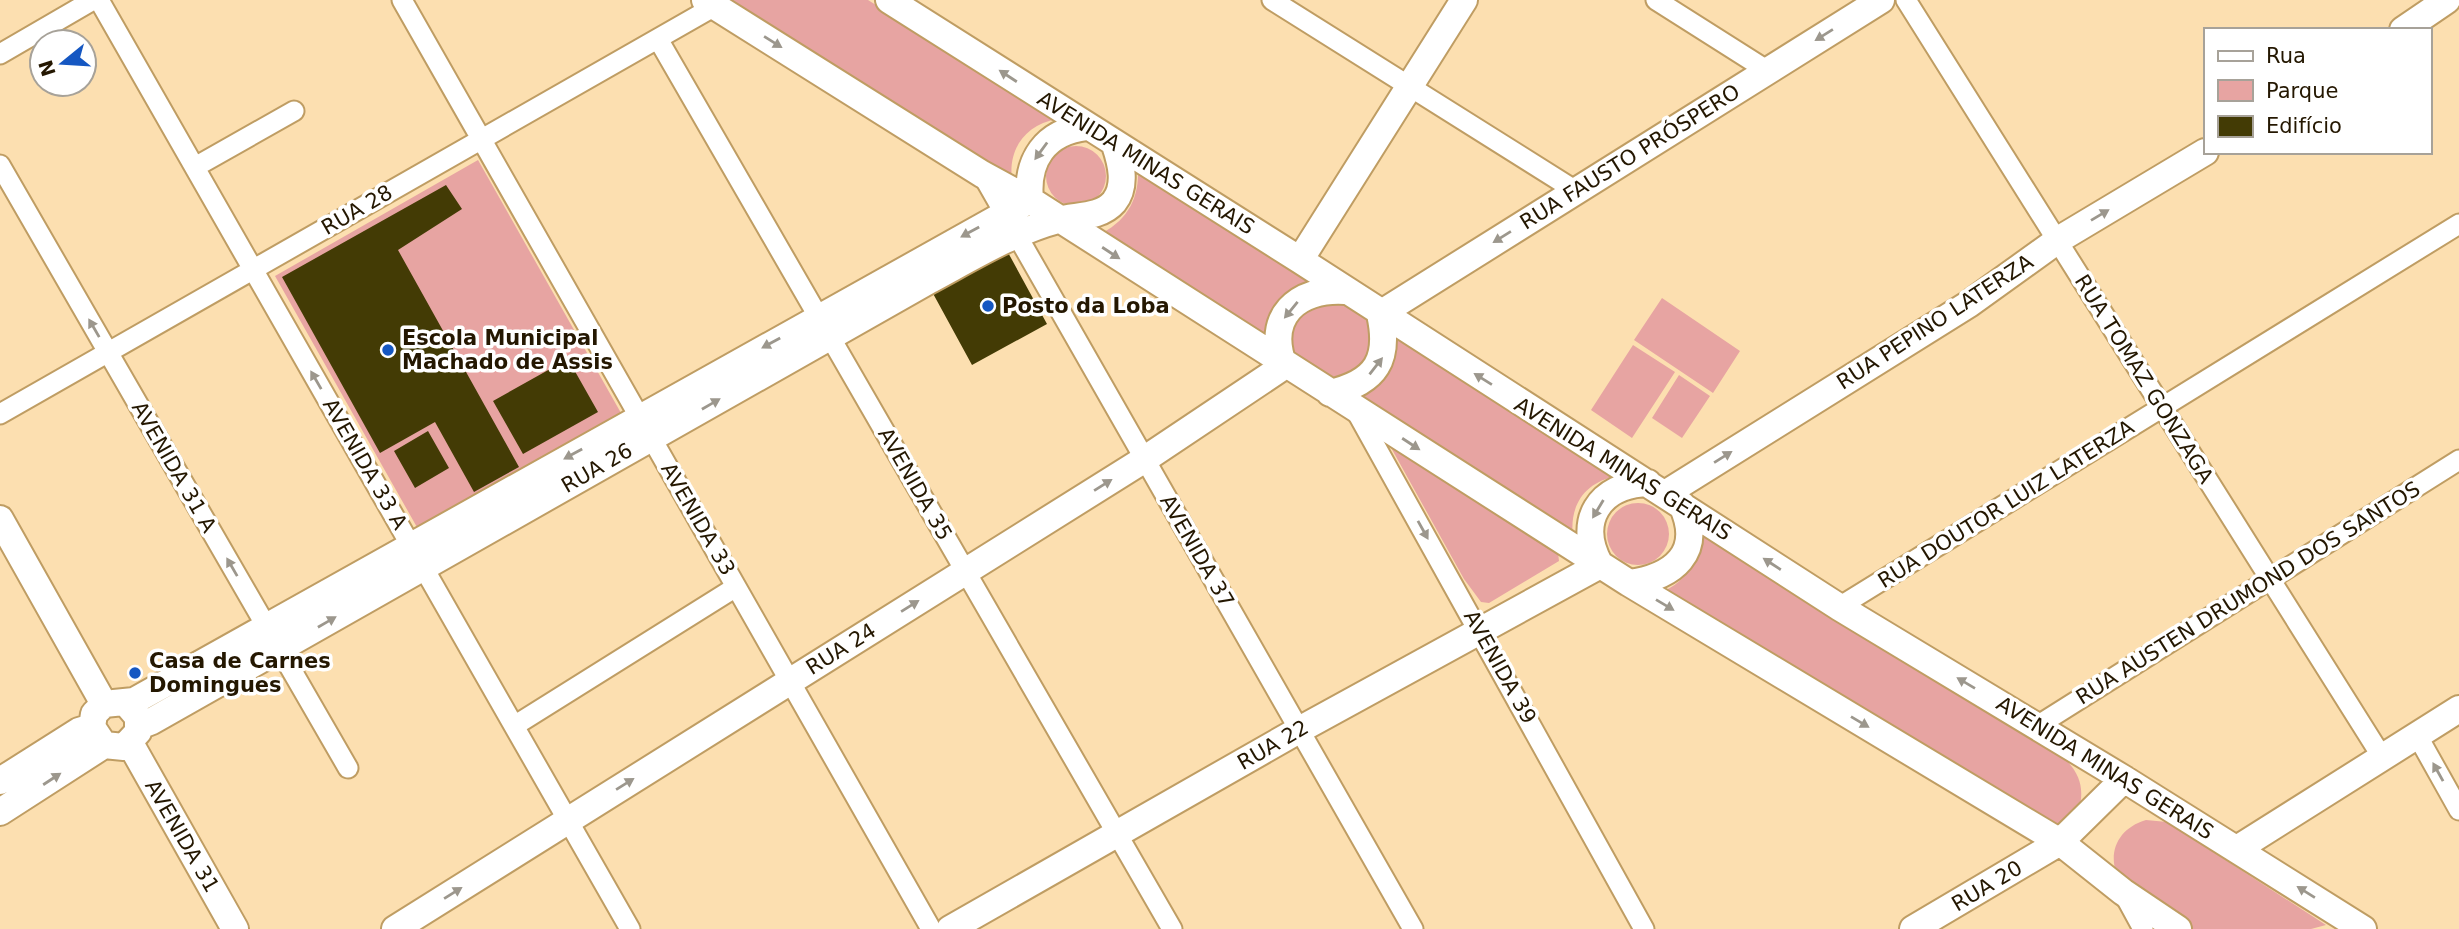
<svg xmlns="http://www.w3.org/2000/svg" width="2459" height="929" font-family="'DejaVu Sans',sans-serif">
<rect width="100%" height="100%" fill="#fcdfb0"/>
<!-- green -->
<path fill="#e7a4a2" d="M726,0H868L1057,119C1025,125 1008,149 1012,180Z
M1046 176a30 30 0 1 1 60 0a30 30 0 1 1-60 0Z
M478,160L621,413L418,529L275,276Z
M1138,170L1318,286L1274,347L1098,235C1126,222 1139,200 1138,170Z
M1336,297C1372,319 1376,321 1372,364L1341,382C1319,372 1290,367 1292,338C1292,327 1292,320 1298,311Z
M1662,298L1740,351L1713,393L1634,340Z
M1392,333L1617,476C1585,482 1569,505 1573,537L1352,397Z
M1633,345L1675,372L1632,438L1591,410Z
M1679,375L1710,396L1682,438L1652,418Z
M1389,444L1558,553L1559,561L1489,603L1481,602L1464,579Z
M1607 534a31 31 0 1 1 62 0a31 31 0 1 1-62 0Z
M1701,528L2067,761C2081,776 2084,790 2079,810L2059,828L1660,593C1690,580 1698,560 1701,528Z
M2146,820L2167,822L2326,925L2311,929H2191L2122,885C2105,858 2115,829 2146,820Z"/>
<!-- building -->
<path fill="#433b05" d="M446,185L462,209L398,250L519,467L474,492L435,422L380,453L282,277Z
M1005,247L1047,324L972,365L930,288Z
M568,359L598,412L523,454L493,401Z
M428,431L449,468L415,488L394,451Z"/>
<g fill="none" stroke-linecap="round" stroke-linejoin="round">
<!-- street casing -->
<g stroke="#bf9d63" stroke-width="23">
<path id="street" d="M99,0L630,929
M402,0L931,929
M1272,0L1576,191
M1656,0L1768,71
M1906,0L2382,757
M658,39L1172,929
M0,54L93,0
M0,165L348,768
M195,167L294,111
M982,174L1413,929
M1356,411L1644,929
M0,414L715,6
M1839,607L2459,224
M514,726L736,587
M2037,726L2459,460
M2417,735L2459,810
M2125,896L2143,929"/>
</g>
<!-- secondary casing -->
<g stroke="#bf9d63" stroke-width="30">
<path id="secondary" d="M705,0L982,174L1030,200L1629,583L2060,842L2123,892L2178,929
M889,0L1300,260L1839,607L2124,779L2363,929
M2403,30L2447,0
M1300,260L1464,0
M1380,314L1881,0
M1330,393C1377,382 1390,359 1380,314
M1665,494L1969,304L2058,240L2205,152
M0,519L104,704
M1629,583C1673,577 1704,553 1682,505
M126,703L138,717V732L124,747L104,745L92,727L94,714L104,704L134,701L1030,200C1026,160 1045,132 1086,127
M139,726L152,721L930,280C971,258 1013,232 1058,220C1077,215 1100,218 1114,202C1127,186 1121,163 1115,145
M130,743L235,929
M0,781L79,731L92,727
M0,812L104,745
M2237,849L2459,709
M395,929L1145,459L1284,366C1265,317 1297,288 1345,291
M950,929L1299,730L1600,565C1576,521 1599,485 1648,483
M1913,929L2060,842L2124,779"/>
</g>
<!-- street -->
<use href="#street" stroke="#fff" stroke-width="19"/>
<!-- secondary -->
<use href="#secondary" stroke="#fff" stroke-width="26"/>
</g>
<!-- one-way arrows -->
<defs><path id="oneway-solid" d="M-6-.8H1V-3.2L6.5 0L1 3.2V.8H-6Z" transform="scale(1.75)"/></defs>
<g fill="#9c978d">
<use href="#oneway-solid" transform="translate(1824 35) rotate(148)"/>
<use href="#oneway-solid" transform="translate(773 42) rotate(32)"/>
<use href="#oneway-solid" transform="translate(1008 76) rotate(-147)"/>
<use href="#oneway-solid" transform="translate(1041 151) rotate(126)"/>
<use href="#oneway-solid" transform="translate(2100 215) rotate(-31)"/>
<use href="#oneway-solid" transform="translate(970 232) rotate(151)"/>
<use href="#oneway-solid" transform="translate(1502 237) rotate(148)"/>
<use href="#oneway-solid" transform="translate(1111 253) rotate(33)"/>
<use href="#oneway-solid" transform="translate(1291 310) rotate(129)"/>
<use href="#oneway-solid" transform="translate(94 328) rotate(-120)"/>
<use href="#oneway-solid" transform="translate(771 343) rotate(151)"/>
<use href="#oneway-solid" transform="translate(1376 366) rotate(-52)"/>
<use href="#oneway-solid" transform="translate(1483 379) rotate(-148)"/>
<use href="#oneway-solid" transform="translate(316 380) rotate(-120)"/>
<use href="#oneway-solid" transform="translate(711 404) rotate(-30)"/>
<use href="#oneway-solid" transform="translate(1411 444) rotate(33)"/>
<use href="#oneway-solid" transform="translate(573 454) rotate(151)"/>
<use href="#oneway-solid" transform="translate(1723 457) rotate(-32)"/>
<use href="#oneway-solid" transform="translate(1103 485) rotate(-32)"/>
<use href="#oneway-solid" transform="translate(1598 509) rotate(121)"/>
<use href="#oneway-solid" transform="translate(1423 530) rotate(61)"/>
<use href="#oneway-solid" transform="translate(1772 564) rotate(-147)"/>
<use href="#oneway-solid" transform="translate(232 567) rotate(-120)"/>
<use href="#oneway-solid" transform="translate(1665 605) rotate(31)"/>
<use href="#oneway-solid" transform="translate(910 606) rotate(-32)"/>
<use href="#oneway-solid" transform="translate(327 622) rotate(-30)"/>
<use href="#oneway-solid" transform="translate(1966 683) rotate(-149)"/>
<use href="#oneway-solid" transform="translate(1860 722) rotate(31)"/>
<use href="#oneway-solid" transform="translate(2438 772) rotate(-119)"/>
<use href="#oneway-solid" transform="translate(52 779) rotate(-33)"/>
<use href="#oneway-solid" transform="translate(625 784) rotate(-32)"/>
<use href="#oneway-solid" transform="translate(2306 892) rotate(-148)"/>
<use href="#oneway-solid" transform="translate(453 893) rotate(-32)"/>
</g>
<!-- markers -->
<g fill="#1557c2" stroke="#fff" stroke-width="2.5">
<circle cx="988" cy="306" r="7"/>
<circle cx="388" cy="350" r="7"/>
<circle cx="135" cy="673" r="7"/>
</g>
<g text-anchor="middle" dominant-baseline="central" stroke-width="7" stroke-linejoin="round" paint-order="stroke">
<!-- street labels -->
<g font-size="21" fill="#241701" stroke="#fff">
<text transform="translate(1630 157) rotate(-32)">RUA FAUSTO PRÓSPERO</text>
<text transform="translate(1146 163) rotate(32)">AVENIDA MINAS GERAIS</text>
<text transform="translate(357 210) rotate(-30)">RUA 28</text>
<text transform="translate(1935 322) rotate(-33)">RUA PEPINO LATERZA</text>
<text transform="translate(2144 379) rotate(58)">RUA TOMAZ GONZAGA</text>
<text transform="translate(365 464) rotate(60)">AVENIDA 33 A</text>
<text transform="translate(174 467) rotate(60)">AVENIDA 31 A</text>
<text transform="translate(597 468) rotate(-30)">RUA 26</text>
<text transform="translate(1623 469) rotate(32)">AVENIDA MINAS GERAIS</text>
<text transform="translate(915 484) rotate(60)">AVENIDA 35</text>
<text transform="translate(2006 504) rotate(-32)">RUA DOUTOR LUIZ LATERZA</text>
<text transform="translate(698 519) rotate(60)">AVENIDA 33</text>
<text transform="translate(1197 551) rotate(60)">AVENIDA 37</text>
<text transform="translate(2248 593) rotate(-32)">RUA AUSTEN DRUMOND DOS SANTOS</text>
<text transform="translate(841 649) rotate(-32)">RUA 24</text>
<text transform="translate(1500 667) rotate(61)">AVENIDA 39</text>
<text transform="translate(1273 745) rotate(-30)">RUA 22</text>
<text transform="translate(2105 768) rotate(32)">AVENIDA MINAS GERAIS</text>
<text transform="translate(182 836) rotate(60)">AVENIDA 31</text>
<text transform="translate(1987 886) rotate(-31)">RUA 20</text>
</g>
<!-- poi labels -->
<g font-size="21" font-weight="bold" fill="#241701" stroke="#fff" text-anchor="start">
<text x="1002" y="306">Posto da Loba</text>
<text x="402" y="338">Escola Municipal<tspan x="402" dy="24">Machado de Assis</tspan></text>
<text x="149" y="661">Casa de Carnes<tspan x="149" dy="24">Domingues</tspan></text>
</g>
</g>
<!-- legend -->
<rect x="2204" y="28" width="228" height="126" fill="#ffffff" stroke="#a7a299" stroke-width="2"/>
<rect x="2218" y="51" width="35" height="10" fill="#ffffff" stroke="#a7a299" stroke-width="2"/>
<text x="2266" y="63" font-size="21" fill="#241701">Rua</text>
<rect x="2218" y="80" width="35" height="21" fill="#e7a4a2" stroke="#a7a299" stroke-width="2"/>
<text x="2266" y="98" font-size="21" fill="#241701">Parque</text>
<rect x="2218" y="116" width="35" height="21" fill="#433b05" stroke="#a7a299" stroke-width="2"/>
<text x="2266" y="133" font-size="21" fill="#241701">Edifício</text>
<!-- north arrow -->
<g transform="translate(63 63) rotate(252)"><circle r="33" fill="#ffffff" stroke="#a7a299" stroke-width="2"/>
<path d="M0-5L12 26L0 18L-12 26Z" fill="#1557c2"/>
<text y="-10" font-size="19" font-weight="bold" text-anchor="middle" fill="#241701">N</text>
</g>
</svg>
